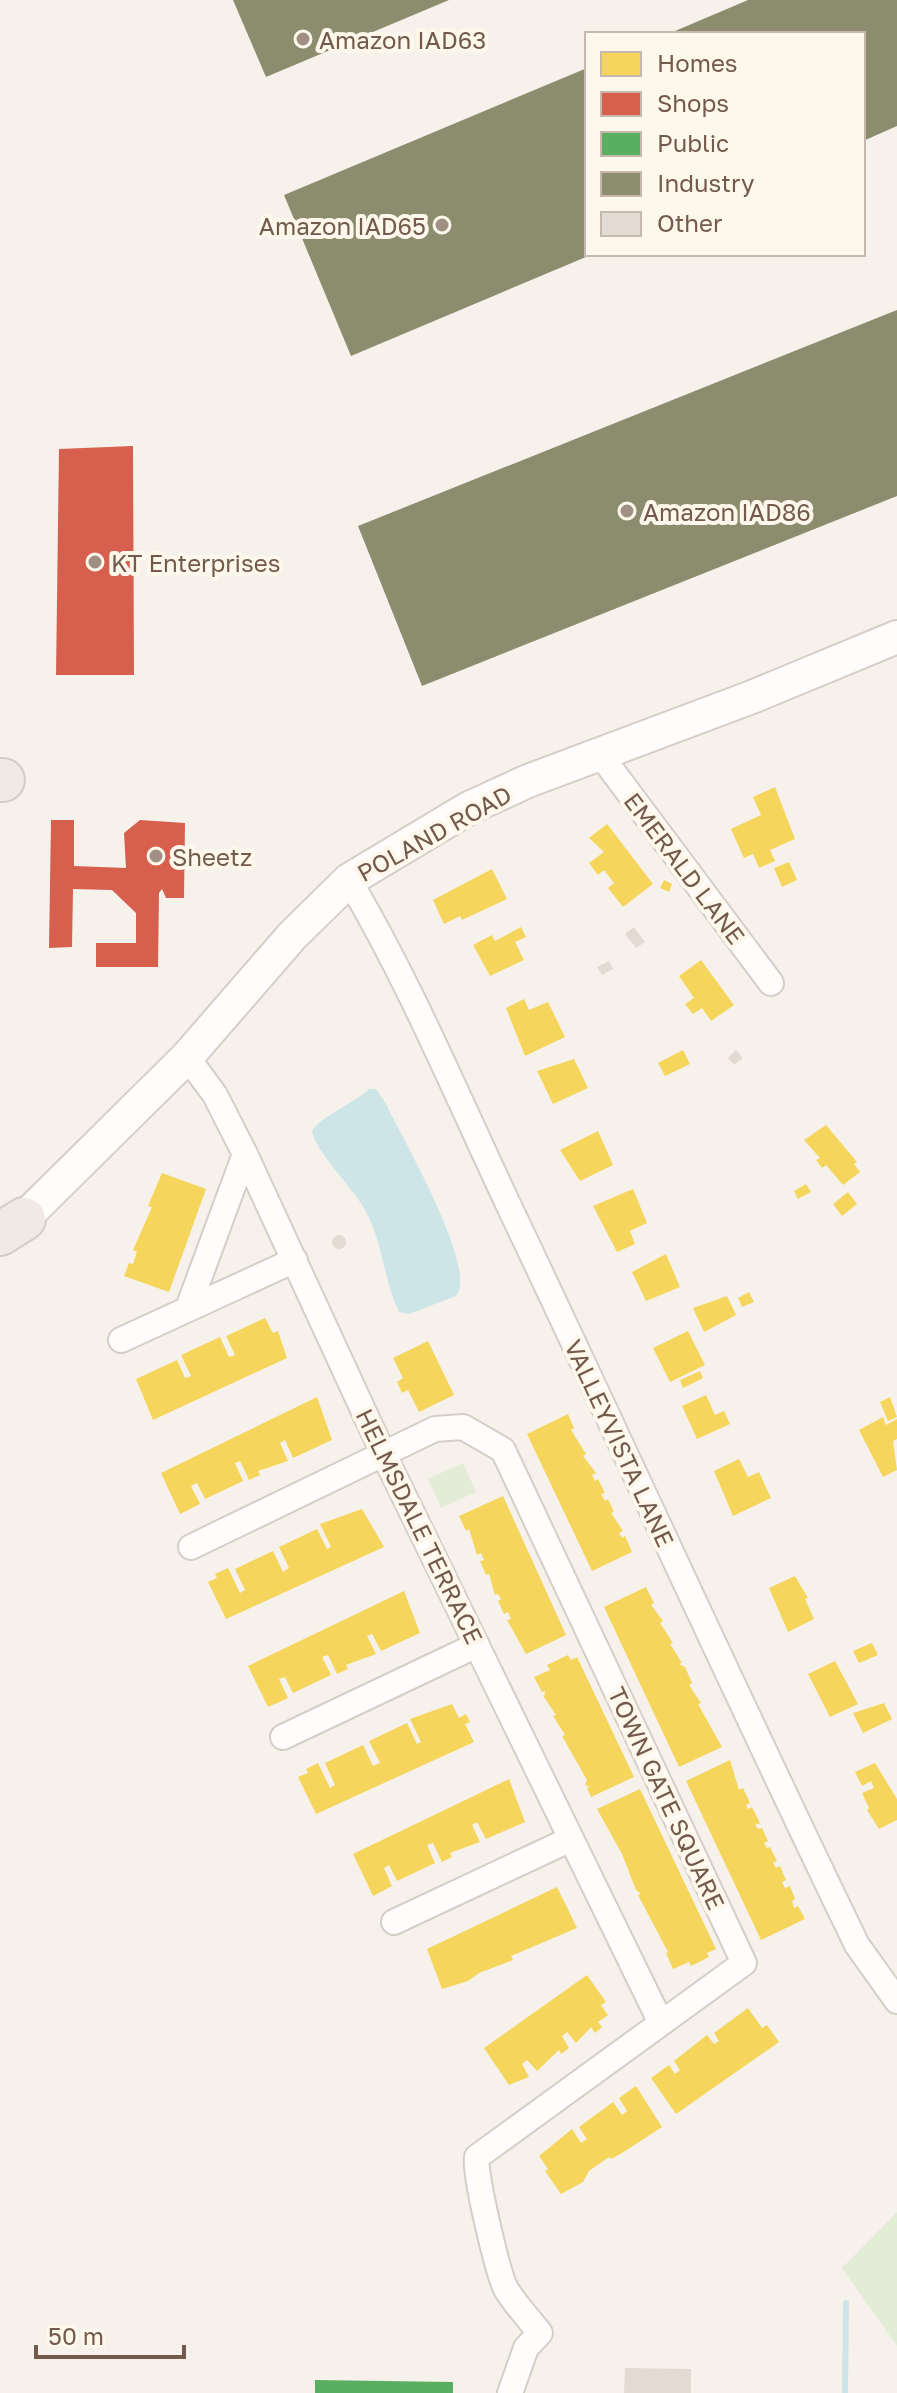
<svg xmlns="http://www.w3.org/2000/svg" width="897" height="2393" font-family="'Golos Text',sans-serif">
<rect width="100%" height="100%" fill="#f6f2eb"/>
<!-- green -->
<path fill="#e3ecd6" d="M463,1463L476,1492L441,1508L428,1479Z
M897,2212V2346L842,2268Z"/>
<!-- water -->
<path fill="#cde5e6" d="M369,1089H376L386,1104C401,1136 479,1269 456,1296L409,1314L399,1312C383,1279 383,1242 365,1210C352,1186 318,1155 312,1132C317,1118 355,1103 369,1089Z"/>
<!-- homes -->
<path fill="#f6d55c" d="M775,787L795,839L770,850L775,861L759,868L753,854L744,858L731,829L761,815L753,797Z
M607,824L653,884L623,907L608,888L614,883L604,870L598,875L589,863L604,852L589,838Z
M789,862L797,880L782,887L774,868Z
M492,869L507,899L462,920L460,916L444,924L433,900Z
M664,880L672,884L669,892L660,888Z
M521,927L526,937L515,942L524,960L490,976L473,945L492,935L495,941Z
M701,960L734,1005L711,1021L702,1008L693,1014L685,1004L694,998L679,976Z
M524,999L529,1010L548,1002L565,1037L525,1056L506,1008Z
M683,1050L690,1064L665,1076L658,1063Z
M574,1059L588,1088L553,1104L537,1071Z
M826,1125L857,1162L854,1164L860,1172L843,1185L826,1165L822,1168L816,1160L820,1158L804,1140Z
M598,1131L613,1165L580,1181L560,1150Z
M162,1173L206,1189L169,1292L124,1276L129,1263L133,1264L137,1252L133,1250L152,1207L148,1206Z
M806,1184L811,1192L798,1199L794,1191Z
M633,1189L647,1223L630,1231L635,1244L617,1252L593,1206Z
M848,1192L857,1204L842,1216L833,1204Z
M666,1254L680,1287L646,1301L632,1272Z
M749,1292L754,1302L742,1307L738,1298Z
M727,1296L736,1315L704,1332L693,1308Z
M265,1318L273,1333L278,1331L287,1358L153,1420L136,1379L177,1360L185,1378L191,1376L181,1355L220,1337L229,1357L235,1355L226,1336Z
M688,1331L705,1365L670,1382L653,1348Z
M428,1341L454,1395L419,1412L408,1390L402,1393L397,1382L403,1378L393,1358Z
M700,1371L703,1378L683,1388L680,1380Z
M706,1395L715,1415L724,1411L730,1424L697,1439L682,1406Z
M317,1397L332,1440L293,1458L285,1440L280,1443L288,1461L258,1471L260,1475L249,1480L240,1461L235,1463L243,1481L205,1499L197,1483L191,1486L200,1504L180,1514L161,1473Z
M890,1397L897,1417L888,1421L880,1402Z
M568,1414L574,1428L571,1430L586,1454L583,1456L596,1473L592,1475L595,1481L598,1479L605,1493L601,1494L605,1501L608,1499L614,1512L611,1513L623,1531L619,1533L622,1538L625,1536L632,1552L592,1571L527,1434Z
M883,1417L886,1425L897,1419V1439L893,1441L897,1470L883,1477L859,1430Z
M739,1459L748,1477L759,1472L771,1498L733,1516L714,1471Z
M503,1496L566,1635L526,1654L507,1620L511,1619L508,1612L504,1614L498,1601L501,1599L498,1594L495,1595L489,1574L486,1575L480,1561L484,1560L481,1553L477,1555L469,1529L466,1531L459,1516Z
M362,1509L384,1547L226,1619L208,1582L217,1578L215,1574L228,1568L240,1593L245,1590L235,1569L273,1551L283,1572L289,1568L279,1547L317,1529L327,1549L331,1547L320,1524Z
M795,1576L808,1598L805,1599L814,1619L788,1632L769,1588Z
M646,1587L654,1603L651,1605L663,1621L660,1623L673,1643L670,1644L682,1663L679,1664L685,1667L692,1683L689,1685L701,1703L698,1704L722,1747L679,1767L604,1607Z
M404,1591L420,1633L381,1651L372,1634L367,1636L376,1654L346,1665L348,1669L337,1674L328,1655L322,1657L331,1675L293,1693L285,1677L279,1679L288,1698L268,1707L248,1666Z
M872,1643L878,1655L859,1663L853,1651Z
M568,1655L571,1660L577,1657L634,1777L591,1797L587,1788L590,1787L585,1785L587,1780L562,1736L565,1735L553,1716L556,1715L544,1697L545,1691L542,1692L534,1677L550,1670L547,1665Z
M835,1661L858,1704L830,1717L808,1674Z
M884,1703L892,1719L863,1733L853,1713Z
M452,1704L459,1718L466,1714L470,1722L465,1724L474,1742L316,1814L298,1777L308,1773L306,1769L318,1763L330,1788L335,1785L325,1763L363,1745L373,1766L380,1763L369,1741L407,1723L417,1744L421,1742L410,1719Z
M730,1760L739,1790L743,1788L750,1803L746,1805L748,1809L752,1807L760,1823L755,1825L758,1829L762,1828L768,1841L764,1843L767,1848L770,1847L777,1861L773,1863L776,1868L780,1866L786,1880L782,1882L785,1888L790,1886L795,1899L792,1901L794,1908L798,1906L805,1919L761,1940L686,1781Z
M875,1763L897,1799V1820L879,1829L867,1810L869,1808L862,1793L874,1788L871,1781L862,1786L855,1772Z
M509,1779L525,1822L486,1839L477,1822L472,1825L480,1842L450,1853L452,1857L442,1862L433,1843L427,1845L435,1863L397,1881L389,1865L384,1868L392,1886L373,1896L353,1854Z
M640,1789L716,1949L707,1953L709,1957L691,1966L689,1962L673,1969L666,1953L668,1952L638,1895L641,1894L636,1890L622,1854L597,1809Z
M557,1887L577,1928L511,1956L513,1960L479,1973L468,1981L442,1989L427,1949Z
M587,1975L606,2002L601,2005L608,2015L598,2022L602,2027L595,2033L591,2027L576,2043L567,2032L562,2036L569,2048L561,2054L559,2050L537,2071L527,2060L522,2064L529,2077L509,2085L484,2048Z
M748,2008L762,2028L767,2025L779,2042L676,2114L651,2078L669,2065L675,2074L680,2070L674,2061L707,2035L714,2044L719,2041L714,2033Z
M636,2086L662,2127L622,2153L611,2159L609,2157L589,2171L583,2182L561,2194L545,2171L548,2169L539,2156L572,2129L581,2143L587,2139L579,2127L613,2102L622,2115L627,2111L619,2098Z"/>
<!-- shops -->
<path fill="#d6604d" d="M133,446L134,675H56L59,449Z
M51,820H74V866L126,868L124,833L140,820L185,823L184,898H166L162,889L159,893L158,967H96V943H136V913L112,890L73,889L72,947L49,948Z"/>
<!-- public -->
<path fill="#5aae61" d="M315,2380L453,2382V2393H315Z"/>
<!-- industry -->
<path fill="#8c8c6e" d="M233,0H449L266,77Z
M748,0H897V126L863,141V34H668Z
M587,68V254H593L351,356L284,195Z
M897,310V496L422,686L358,526Z"/>
<g fill="none" stroke-linecap="round" stroke-linejoin="round">
<!-- stream -->
<path stroke="#cde5e6" stroke-width="6" d="M845,2393L846,2303"/>
</g>
<!-- building -->
<path fill="#e2dad3" d="M634,927L645,942L636,948L625,934Z
M609,961L613,969L602,975L597,967Z
M736,1050L743,1058L734,1065L728,1058Z
M332 1242a7 7 0 1 1 14 0a7 7 0 1 1-14 0Z
M625,2368L691,2369V2393H624Z"/>
<g fill="none" stroke-linecap="round" stroke-linejoin="round">
<!-- street casing -->
<g stroke="#d4cec8" stroke-width="28">
<path id="street" d="M599,753L771,983
M349,880C411,985 457,1096 509,1206C626,1452 738,1700 857,1945L897,2001
M187,1057L215,1095L245,1154L383,1453L661,2023
M188,1308L245,1154
M121,1340L295,1260
M191,1547L435,1429L463,1427L503,1450L744,1963L477,2157C473,2169 498,2274 506,2289C515,2304 529,2319 540,2333L526,2348L510,2393
M283,1737L477,1645
M394,1922L571,1839"/>
</g>
<!-- secondary casing -->
<g stroke="#d5cec8" stroke-width="36">
<path id="secondary" d="M8,1234L187,1057L292,936L349,880L469,808L528,781L752,697L897,637"/>
</g>
<!-- highway casing -->
<g stroke="#d5ccc6" stroke-width="46">
<path id="highway" d="M0,780H3
M0,1234L24,1219"/>
</g>
<!-- street -->
<use href="#street" stroke="#fefdfc" stroke-width="24"/>
<!-- secondary -->
<use href="#secondary" stroke="#fefdfc" stroke-width="32"/>
<!-- highway -->
<use href="#highway" stroke="#f0e9e5" stroke-width="42"/>
</g>
<!-- markers -->
<g fill="#a18f84" stroke="#fef7ec" stroke-width="3">
<circle cx="303" cy="39" r="8"/>
<circle cx="442" cy="225" r="8"/>
<circle cx="627" cy="511" r="8"/>
<circle cx="95" cy="562" r="8"/>
<circle cx="156" cy="856" r="8"/>
</g>
<g text-anchor="middle" dominant-baseline="central" stroke-width="8" stroke-linejoin="round" paint-order="stroke">
<!-- poi labels -->
<g font-size="24" fill="#735a4c" stroke="#fef7ec" text-anchor="start">
<text x="319" y="39">Amazon IAD63</text>
<text x="426" y="225" text-anchor="end">Amazon IAD65</text>
<text x="643" y="511">Amazon IAD86</text>
<text x="111" y="562">KT Enterprises</text>
<text x="172" y="856">Sheetz</text>
</g>
<!-- street labels -->
<g font-size="24" fill="#735a4c" stroke="#fef7ec">
<text transform="translate(434 833) rotate(-29)">POLAND ROAD</text>
<text transform="translate(685 868) rotate(53)">EMERALD LANE</text>
<text transform="translate(620 1443) rotate(65)">VALLEYVISTA LANE</text>
<text transform="translate(420 1526) rotate(64)">HELMSDALE TERRACE</text>
<text transform="translate(667 1798) rotate(65)">TOWN GATE SQUARE</text>
</g>
</g>
<!-- legend -->
<rect x="585" y="32" width="280" height="224" fill="#fef7ec" stroke="#c6b8ac" stroke-width="2"/>
<rect x="601" y="52" width="40" height="24" fill="#f6d55c" stroke="#c6b8ac" stroke-width="2"/>
<text x="657" y="72" font-size="24" fill="#735a4c">Homes</text>
<rect x="601" y="92" width="40" height="24" fill="#d6604d" stroke="#c6b8ac" stroke-width="2"/>
<text x="657" y="112" font-size="24" fill="#735a4c">Shops</text>
<rect x="601" y="132" width="40" height="24" fill="#5aae61" stroke="#c6b8ac" stroke-width="2"/>
<text x="657" y="152" font-size="24" fill="#735a4c">Public</text>
<rect x="601" y="172" width="40" height="24" fill="#8c8c6e" stroke="#c6b8ac" stroke-width="2"/>
<text x="657" y="192" font-size="24" fill="#735a4c">Industry</text>
<rect x="601" y="212" width="40" height="24" fill="#e2dad3" stroke="#c6b8ac" stroke-width="2"/>
<text x="657" y="232" font-size="24" fill="#735a4c">Other</text>
<!-- scale -->
<path d="M36 2345v12h148v-12" fill="none" stroke="#735a4c" stroke-width="4"/>
<text x="48" y="2345" font-size="24" fill="#735a4c" stroke="#fef7ec" stroke-width="6" paint-order="stroke">50 m</text>
</svg>
